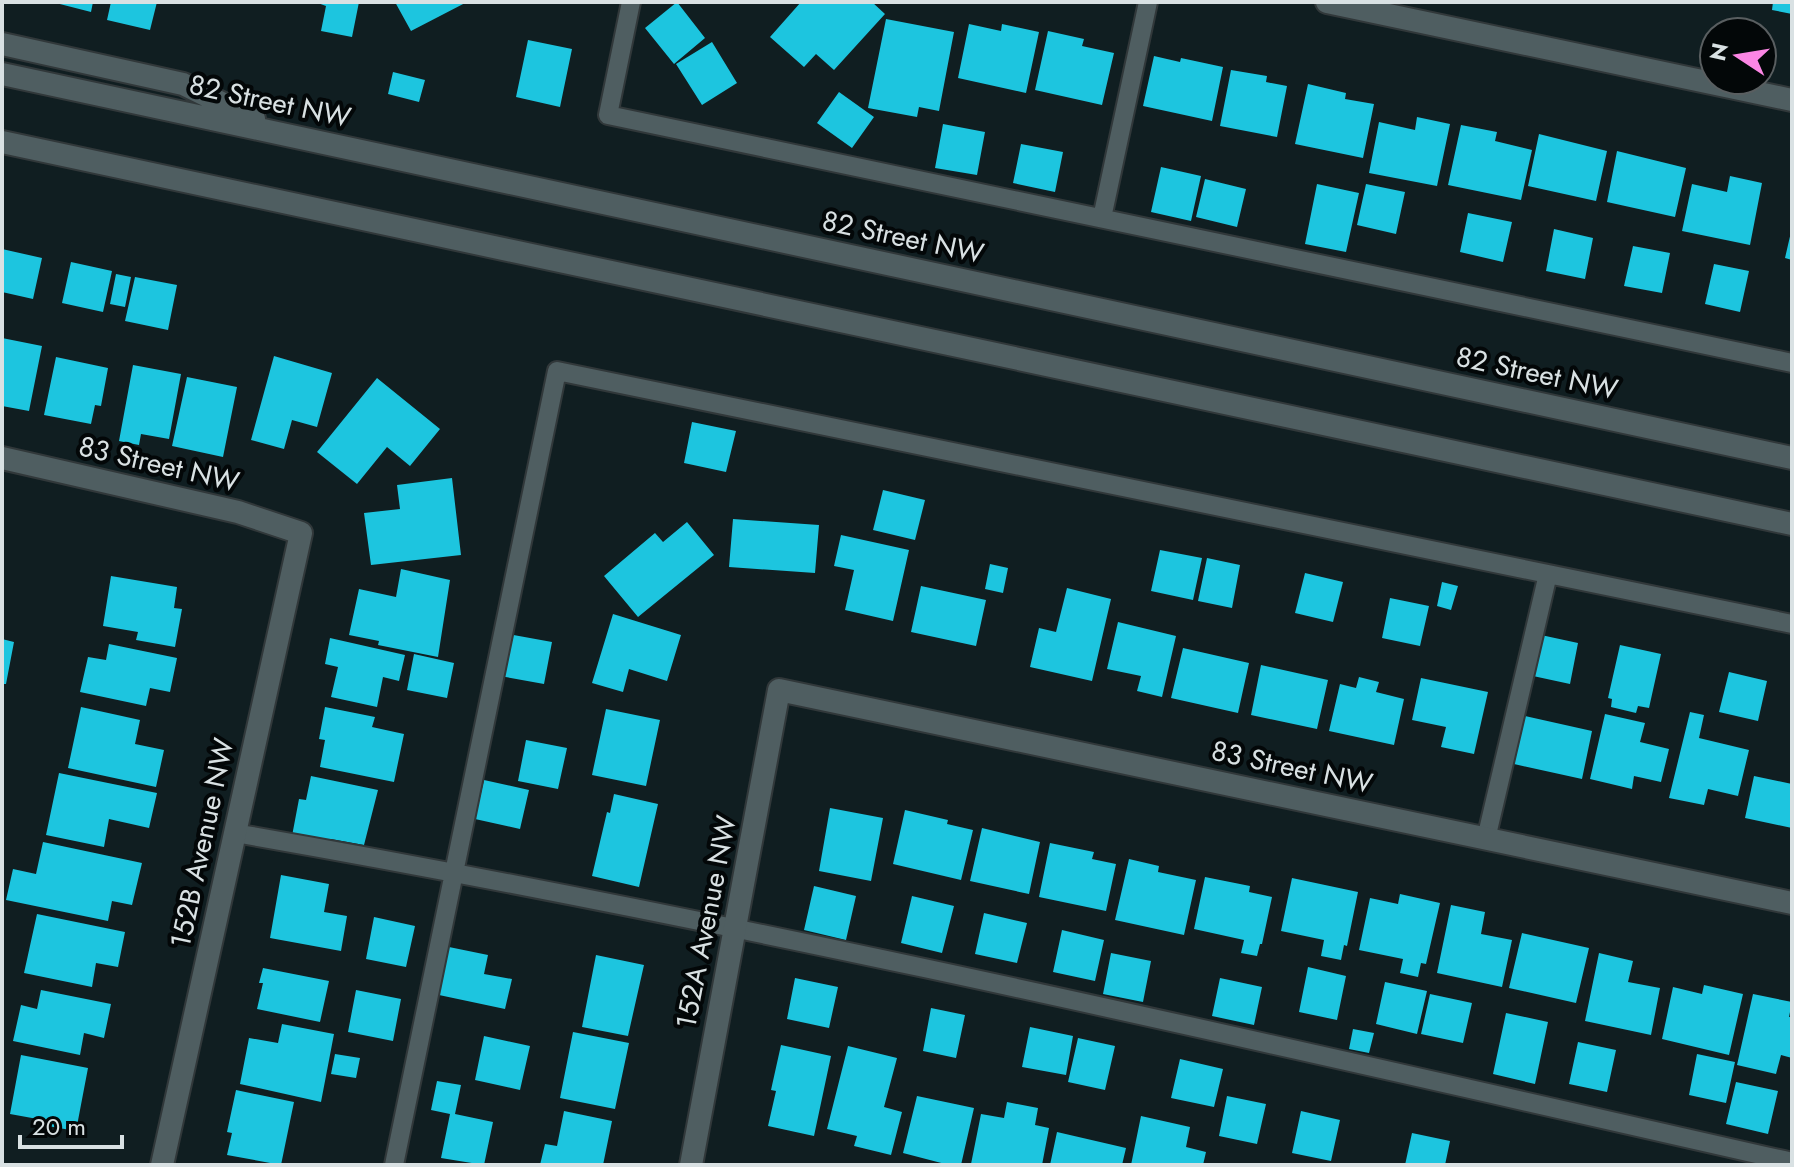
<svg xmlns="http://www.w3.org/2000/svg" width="1794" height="1167" font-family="Jost,sans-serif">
<rect width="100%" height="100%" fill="#101e21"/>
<!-- building -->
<path fill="#1dc5df" d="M52,2H93L91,12Z
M111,2H157L150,30L107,20Z
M315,2H359L352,37L321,31L326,6Z
M395,2H467L411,31Z
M677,2L705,38L674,64L645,28Z
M801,2H872L885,14L834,70L816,54L804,67L770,37Z
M1773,2H1792V14L1772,10Z
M886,19L954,32L939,111L919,107L917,117L868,108Z
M969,24L1001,31L1002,24L1039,32L1026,93L958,78Z
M1048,31L1084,39L1082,46L1114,53L1102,105L1035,90Z
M528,40L572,49L560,107L516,97Z
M712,42L737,83L702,105L676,64Z
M1154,56L1180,62L1181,58L1223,67L1212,121L1143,106Z
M1231,70L1267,76L1266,82L1287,86L1277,137L1220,126Z
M393,72L425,80L419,102L388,94Z
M1308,84L1346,93L1345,99L1374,104L1363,158L1295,144Z
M839,92L874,117L852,148L817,123Z
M1417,117L1450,124L1437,186L1369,173L1379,122L1415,130Z
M943,124L985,132L977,175L935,168Z
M1461,125L1497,132L1495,141L1532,150L1521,200L1448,185Z
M1539,134L1607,151L1596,201L1528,186Z
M1021,144L1063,152L1055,192L1013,183Z
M1617,151L1686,168L1675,217L1607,202Z
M1161,167L1201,176L1191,221L1151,212Z
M1730,176L1762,183L1750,245L1682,231L1692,184L1727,192Z
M1205,179L1246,189L1237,227L1196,217Z
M1317,184L1359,193L1346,252L1305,244Z
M1366,184L1405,192L1396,234L1357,225Z
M1468,213L1512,222L1503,262L1460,252Z
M1554,229L1593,238L1585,279L1546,271Z
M1791,232H1792V260L1785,258Z
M1633,246L1670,253L1662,293L1624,286Z
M2,249L42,258L33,299L2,292Z
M71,262L112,271L103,312L62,303Z
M1714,264L1749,271L1740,312L1705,304Z
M116,274L131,277L125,307L110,304Z
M135,277L177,285L168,330L125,321Z
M2,338L42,346L29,411L2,406Z
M274,356L332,373L317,427L292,420L284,449L251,440Z
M56,357L108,368L101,406L95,405L91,424L44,415Z
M133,365L181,374L169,439L141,434L139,445L119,441Z
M187,377L237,387L223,457L172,446Z
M377,378L440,429L410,466L387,447L357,484L317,452Z
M692,422L736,431L726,472L684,463Z
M452,478L461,555L371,565L364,513L400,509L397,485Z
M883,490L925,500L915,540L873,530Z
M733,519L819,525L815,573L729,567Z
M687,522L714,555L638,617L604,576L655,533L663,542Z
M841,535L909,550L893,621L845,610L854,570L834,566Z
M1160,550L1202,558L1193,600L1151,591Z
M1207,558L1240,565L1232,608L1198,601Z
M990,564L1008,568L1003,593L985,589Z
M401,569L450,580L438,657L378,645L379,641L349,635L359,589L396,597Z
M1305,573L1343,582L1333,622L1295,613Z
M111,576L177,587L174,608L182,609L175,647L136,640L138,632L103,626Z
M1442,582L1458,586L1451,610L1437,606Z
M921,586L986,600L976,646L911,632Z
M1067,588L1111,599L1092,681L1030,667L1039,628L1056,632Z
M1390,598L1429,606L1420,646L1382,638Z
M613,614L681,635L667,681L629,669L623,692L592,683Z
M1118,622L1176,636L1162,697L1137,691L1141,676L1107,669Z
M508,634L552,642L544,684L500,676Z
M1541,635L1578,643L1570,684L1533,676Z
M330,638L405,655L399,681L383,677L377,707L331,697L338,667L325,664Z
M2,639L14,642L6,684H2Z
M109,644L177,658L170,692L150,688L146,706L80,692L88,657L106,660Z
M1620,645L1661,654L1649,708L1638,706L1636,713L1611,707L1612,699L1608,698Z
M1183,648L1249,663L1238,713L1171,698Z
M414,654L454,663L447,698L407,690Z
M1261,665L1328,680L1317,729L1251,715Z
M1729,672L1767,681L1758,721L1719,712Z
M1359,677L1379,682L1376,692L1404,699L1394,745L1329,731L1340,684L1356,688Z
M1421,678L1488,692L1474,754L1441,747L1446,727L1412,720Z
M81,707L140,720L135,744L164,750L156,787L68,768Z
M325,707L375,717L372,727L404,734L394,782L320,767L325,740L319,739Z
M606,709L660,720L646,786L592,775Z
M1690,712L1704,715L1699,738L1749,750L1738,796L1708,789L1704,805L1669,798Z
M1605,714L1645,723L1640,742L1669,749L1661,782L1634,776L1632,789L1590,779Z
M1525,716L1592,731L1582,779L1514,764Z
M526,740L567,748L558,789L518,781Z
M59,773L157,793L149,828L109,819L104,847L46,835Z
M311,776L378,790L364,845L331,839L330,844L292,836L299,799L306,800Z
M1754,776L1792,784V828L1745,818Z
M484,780L529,790L520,829L475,819Z
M614,794L658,804L639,887L592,876L607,812L610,813Z
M830,808L883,818L871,881L819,871Z
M905,810L948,820L947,824L973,830L961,880L893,864Z
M982,828L1040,842L1029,894L970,881Z
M43,842L142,863L132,905L112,901L108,921L6,900L13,869L36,874Z
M1050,843L1094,852L1092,859L1116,864L1106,911L1039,897Z
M1129,859L1159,866L1158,872L1196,880L1184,935L1115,920Z
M281,875L329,884L324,912L347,916L341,951L270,938Z
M1205,877L1250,886L1249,892L1272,897L1262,944H1260L1257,956L1241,953L1244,940L1194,929Z
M1292,878L1358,892L1347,946L1344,945L1341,960L1321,956L1324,940L1281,931Z
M814,886L856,896L846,940L804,930Z
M1400,894L1440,903L1426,964L1421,963L1418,977L1400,973L1403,959L1359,950L1370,898L1398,904Z
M912,896L954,906L942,953L901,943Z
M1451,905L1485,912L1481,934L1512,940L1502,987L1437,973Z
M984,913L1027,923L1017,963L975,954Z
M37,914L125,932L118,967L96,963L92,987L24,973Z
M374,917L415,926L406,967L366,959Z
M1062,930L1104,940L1095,981L1053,972Z
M1522,933L1589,948L1576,1003L1509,988Z
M449,947L488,955L484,974L512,979L505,1009L439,995Z
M1111,953L1151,961L1143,1002L1103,994Z
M1599,953L1633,961L1628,982L1660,988L1651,1035L1585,1021Z
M596,955L644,965L628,1036L582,1027Z
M1308,967L1346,976L1337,1020L1299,1012Z
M263,968L329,981L320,1022L257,1009L263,983H259Z
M795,978L838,987L829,1028L787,1019Z
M1220,978L1262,987L1254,1025L1212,1016Z
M1385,982L1427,991L1417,1034L1376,1024Z
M1704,985L1743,994L1729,1055L1662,1039L1673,987L1702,994Z
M41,990L111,1004L104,1038L84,1033L80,1055L13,1041L21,1005L37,1009Z
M356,990L401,999L393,1041L348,1032Z
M1430,994L1472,1003L1463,1043L1421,1034Z
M1753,994L1792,1002L1789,1017H1792V1058L1781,1055L1776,1074L1737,1065Z
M931,1008L965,1015L956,1058L923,1051Z
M1506,1013L1548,1022L1535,1084L1493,1074Z
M282,1024L334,1034L321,1102L240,1084L249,1038L278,1043Z
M1030,1027L1073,1036L1066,1075L1022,1067Z
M1353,1029L1374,1033L1369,1053L1349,1049Z
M573,1032L629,1043L615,1109L560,1098Z
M484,1036L530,1046L520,1090L475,1080Z
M1078,1038L1115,1046L1105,1090L1068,1082Z
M1578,1042L1616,1050L1607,1092L1569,1084Z
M781,1045L831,1056L814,1136L768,1126L776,1091L771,1090Z
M848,1046L897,1058L884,1107L902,1112L891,1155L854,1146L857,1136L827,1129Z
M335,1054L360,1058L356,1078L331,1074Z
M1697,1054L1735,1062L1726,1103L1689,1095Z
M21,1055L88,1068L76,1131L42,1125L43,1120L10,1114Z
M1180,1059L1223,1069L1214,1107L1171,1098Z
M437,1081L461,1085L455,1114L493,1122L484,1165L441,1158L450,1114L431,1110Z
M1736,1082L1778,1091L1768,1134L1726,1124Z
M236,1090L294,1102L281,1165L227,1155L232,1133L227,1132Z
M917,1096L974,1108L961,1165H949L903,1153Z
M1227,1096L1266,1104L1257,1144L1219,1136Z
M1007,1102L1038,1108L1035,1125L1049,1128L1042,1165L971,1164L981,1114L1004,1118Z
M564,1111L612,1121L603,1165H540L545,1144L557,1146Z
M1301,1111L1340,1120L1331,1161L1292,1153Z
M1141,1116L1190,1127L1186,1147L1206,1152L1203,1165H1131Z
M1057,1132L1126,1148L1122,1165H1050Z
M1412,1133L1450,1141L1445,1165H1405Z"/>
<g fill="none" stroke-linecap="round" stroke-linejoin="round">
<!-- service casing -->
<g stroke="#31383a" stroke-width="22">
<path id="service" d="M631,2L608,115L1792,363
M1102,218L1148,2
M235,833C758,924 1275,1045 1792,1162
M1486,839L1548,574
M394,1165L557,371L1792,624"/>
</g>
<!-- minor casing -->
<g stroke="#31383a" stroke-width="26">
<path id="minor" d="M1327,2L1792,100
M2,458L238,512L301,533L162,1165
M691,1165L779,690L1792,903"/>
</g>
<!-- secondary casing -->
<g stroke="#31383a" stroke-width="26">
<path id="secondary" d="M2,44L183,84L254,119
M2,74L1792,458
M2,142L1792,524"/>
</g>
<!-- service -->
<use href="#service" stroke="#4f5e61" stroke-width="18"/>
<!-- minor -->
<use href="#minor" stroke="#4f5e61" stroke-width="22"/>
<!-- secondary -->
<use href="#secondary" stroke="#4f5e61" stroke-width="22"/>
</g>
<g text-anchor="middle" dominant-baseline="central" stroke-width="8" stroke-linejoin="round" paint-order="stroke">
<!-- street labels -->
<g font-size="28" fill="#d9e1e3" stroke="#030708">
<text transform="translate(270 101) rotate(12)">82 Street NW</text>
<text transform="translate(903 237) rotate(12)">82 Street NW</text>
<text transform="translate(1537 373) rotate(12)">82 Street NW</text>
<text transform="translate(159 464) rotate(13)">83 Street NW</text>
<text transform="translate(1292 767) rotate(12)">83 Street NW</text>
<text transform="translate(202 843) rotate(-78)">152B Avenue NW</text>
<text transform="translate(706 922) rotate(-79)">152A Avenue NW</text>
</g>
</g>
<!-- border -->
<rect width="1794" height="1167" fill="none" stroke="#d9e1e3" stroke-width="8"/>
<!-- north arrow -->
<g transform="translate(1738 56) rotate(282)"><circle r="38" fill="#030708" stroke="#595e60" stroke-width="2"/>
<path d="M0-6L14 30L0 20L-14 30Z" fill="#fc86e4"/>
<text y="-12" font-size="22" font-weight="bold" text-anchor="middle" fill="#d9e1e3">N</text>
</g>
<!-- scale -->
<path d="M20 1135v12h102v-12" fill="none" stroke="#d9e1e3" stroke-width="4"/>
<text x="32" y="1135" font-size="24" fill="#d9e1e3" stroke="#030708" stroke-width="6" paint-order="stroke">20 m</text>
</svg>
